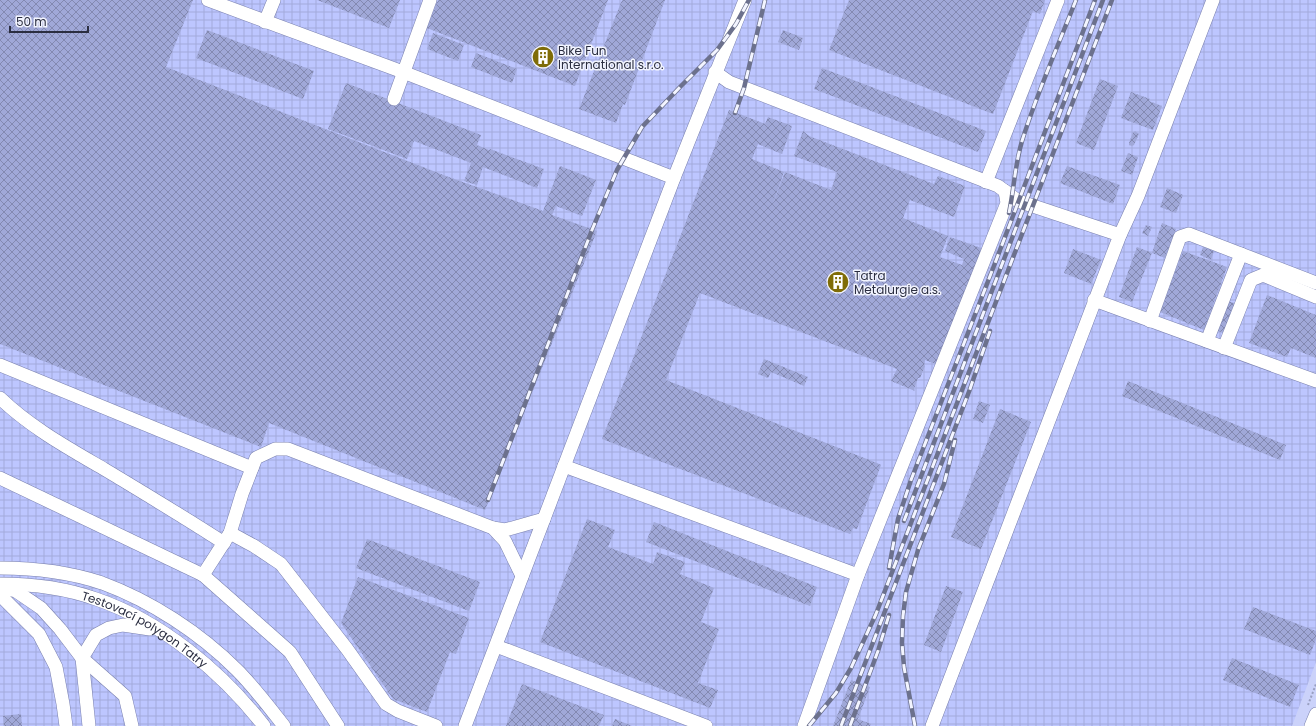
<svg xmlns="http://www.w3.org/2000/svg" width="1316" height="726" font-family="Poppins,sans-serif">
<defs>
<pattern id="industrial-grid" width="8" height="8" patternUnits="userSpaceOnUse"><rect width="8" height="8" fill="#bdc6ff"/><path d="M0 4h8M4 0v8" fill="none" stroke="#a3aadc"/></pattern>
<pattern id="building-cross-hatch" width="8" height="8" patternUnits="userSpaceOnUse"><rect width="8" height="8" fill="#a0a8d8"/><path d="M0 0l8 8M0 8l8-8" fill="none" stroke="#8389b1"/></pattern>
</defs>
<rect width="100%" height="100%" fill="#cbd2fa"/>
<!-- industrial -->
<path fill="url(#industrial-grid)" d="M0,0H1316V662L1292,726H0Z"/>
<!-- building -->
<path fill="url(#building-cross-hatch)" d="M0,0H193L166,67L446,176L543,211L560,166L596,180L582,216L556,206L552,215L597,231L485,510L269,423L261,447L0,344Z
M317,0H400L389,28Z
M438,0H608L575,86L427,28Z
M622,0H665L625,105L623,104L616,123L579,109Z
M849,0H1045L1040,14L1033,11L993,114L829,50Z
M207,30L314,71L303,99L196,58Z
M783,30L803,38L799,50L778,42Z
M433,33L464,45L458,61L427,49Z
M476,53L517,69L512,83L471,67Z
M822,68L986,131L978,152L814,89Z
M1100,79L1118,86L1094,150L1076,143Z
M346,83L481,135L477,145L489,150L490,149L544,169L537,188L483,167L477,185L464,181L471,163L414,141L407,159L328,129Z
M1131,92L1150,99L1149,101L1162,106L1153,130L1121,118Z
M729,110L765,124L768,117L792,126L782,154L758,144L752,159L784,172L772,206L785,172L831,190L837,172L794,156L803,131L809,136L934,184L938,176L965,186L954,217L910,200L903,218L948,236L940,257L962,265L964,259L945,251L950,237L984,249L938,365L925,360L924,365L925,366L920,378H918L914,389L915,391L891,381L897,369L700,293L666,380L877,463L881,465L857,529L853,528L850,534L602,439Z
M1135,131L1139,134L1134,145L1132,146L1129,145V143L1133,132H1134Z
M1128,153L1138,157L1132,175L1121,171Z
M1067,166L1120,185L1113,204L1060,183Z
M1167,188L1183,195L1176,213L1160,207Z
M1162,223L1176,229L1165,258L1152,253Z
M1146,225L1152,227L1148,236L1142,233Z
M1137,247L1152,253L1132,302L1119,297Z
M1203,247L1214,251L1211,260L1200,255Z
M1073,249L1101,260L1091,284L1064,273Z
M1183,251L1227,267L1204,330L1160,312Z
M1267,295L1316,315V358L1291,348L1287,357L1249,343Z
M1228,301L1237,304L1226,334L1216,330Z
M764,359L808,377L804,386L771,372L768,378L758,374Z
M1128,381L1286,445L1280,460L1122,396Z
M979,401L990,405L983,423L973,419Z
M1000,409L1031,422L981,549L951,537Z
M587,519L615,530L608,547L653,564L657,552L685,562L680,574L714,588L701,622L719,629L698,683L718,690L710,708L540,642Z
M654,522L817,587L810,606L646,542Z
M367,539L480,582L469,611L356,568Z
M358,577L469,618L456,654L450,652L427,712L393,699L341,623Z
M946,586L963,592L941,652L924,645Z
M1253,607L1316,631V639L1310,655L1244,629Z
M1232,658L1299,685L1290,707L1223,680Z
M851,680L870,687L858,719L871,724L870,726H833Z
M522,684L604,715L599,726H506Z
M21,714L22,726H4L3,716Z
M615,719L632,726H612Z"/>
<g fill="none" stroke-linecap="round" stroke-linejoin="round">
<!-- minor casing -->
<g stroke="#7a81af" stroke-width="14">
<g id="minor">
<path d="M208,0L403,72L674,178"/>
<path d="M265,22L274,0"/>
<path d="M715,72L729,82L998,186L1018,201L1120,235L932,726"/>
<path d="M394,99L430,0"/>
<path d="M986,182L1058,0"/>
<path d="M1120,235L1138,196L1213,0"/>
<path d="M1094,300L1316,381"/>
<path d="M1150,321L1180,237L1189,234L1316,283"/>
<path d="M1207,341L1241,254"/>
<path d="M1224,348L1251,280L1263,275L1316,297"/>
<path d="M0,365L252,468"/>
<path d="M0,398C30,427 68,448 104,469C144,493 184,517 224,543"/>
<path d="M564,466L858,575L804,726"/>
<path d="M0,478L203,575L290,652L338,726"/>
<path d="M493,528L505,530L544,519"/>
<path d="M230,533L254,546L281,564L347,649L386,704L398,711L436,726"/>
<path d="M0,568C34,568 69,572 102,583C151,601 200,633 237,670C254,687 269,707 284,726"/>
<path d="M203,575L230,533L242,494L256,458L275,449H288L493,528L505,541L522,576"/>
<path d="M858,575L1007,203L1005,191"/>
<path id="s1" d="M0,584C33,584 65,588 96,599C161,621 222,672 264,726"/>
<path d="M3,588L16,591L41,608L60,629L82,658L125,696L132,726"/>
<path d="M0,595L39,634L56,667L63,704L66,726"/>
<path d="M496,646L706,726"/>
<path d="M89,726L82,658L96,635L109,628L123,625L150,629"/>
<path d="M465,726L674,178L745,0"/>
<path d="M1311,726L1316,714"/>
</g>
</g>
<!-- path -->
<path stroke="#9aa0c1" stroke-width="2" stroke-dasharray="2 2" stroke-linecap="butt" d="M1308,705L1316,684"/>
<!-- minor -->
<use href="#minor" stroke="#fff" stroke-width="13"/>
<!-- rail casing -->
<g stroke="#6c718d" stroke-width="4.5">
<path id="rail" d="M735,113L744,88L765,0
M1009,213C1014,189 1015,164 1022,141C1037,93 1058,46 1076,0
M488,500L592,230L617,170L642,127L681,86L717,50L736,24L749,0
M904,521L1103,0
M889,568L898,519L911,480L997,258L1095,0
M809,726L836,693L851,668L876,614L1112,0
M841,726L970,389L990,331
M850,726L878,651L889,615
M915,726L904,667L902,643L903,616L906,592L918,550L944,484L955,440"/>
</g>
<!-- rail -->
<use href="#rail" stroke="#f3f5ff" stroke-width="3" stroke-dasharray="9" stroke-linecap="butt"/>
</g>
<!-- icons -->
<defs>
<g id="building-disc" transform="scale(1.15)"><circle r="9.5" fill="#7f6c07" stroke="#f3f5ff"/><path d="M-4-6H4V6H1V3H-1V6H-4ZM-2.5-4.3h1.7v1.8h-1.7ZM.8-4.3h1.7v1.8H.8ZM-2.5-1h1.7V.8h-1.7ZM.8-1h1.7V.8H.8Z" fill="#fff"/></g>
</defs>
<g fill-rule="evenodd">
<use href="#building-disc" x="543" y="57"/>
<use href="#building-disc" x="838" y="282"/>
</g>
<g text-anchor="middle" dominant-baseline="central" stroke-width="3" stroke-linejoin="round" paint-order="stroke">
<!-- poi labels -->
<g font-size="12" fill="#2b2e41" stroke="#f3f5ff" text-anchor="start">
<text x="558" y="50">Bike Fun<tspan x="558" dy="14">International s.r.o.</tspan></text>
<text x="854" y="275">Tatra<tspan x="854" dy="14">Metalurgie a.s.</tspan></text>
</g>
<!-- street labels -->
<g font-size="12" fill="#2b2e41" stroke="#f3f5ff">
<text stroke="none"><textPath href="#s1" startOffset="155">Testovací polygon Tatry</textPath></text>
</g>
</g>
<!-- scale -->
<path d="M10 26v6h78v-6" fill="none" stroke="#2b2e41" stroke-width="2"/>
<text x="16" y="26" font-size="12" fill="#2b2e41" stroke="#f3f5ff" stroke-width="3" paint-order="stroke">50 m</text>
</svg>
